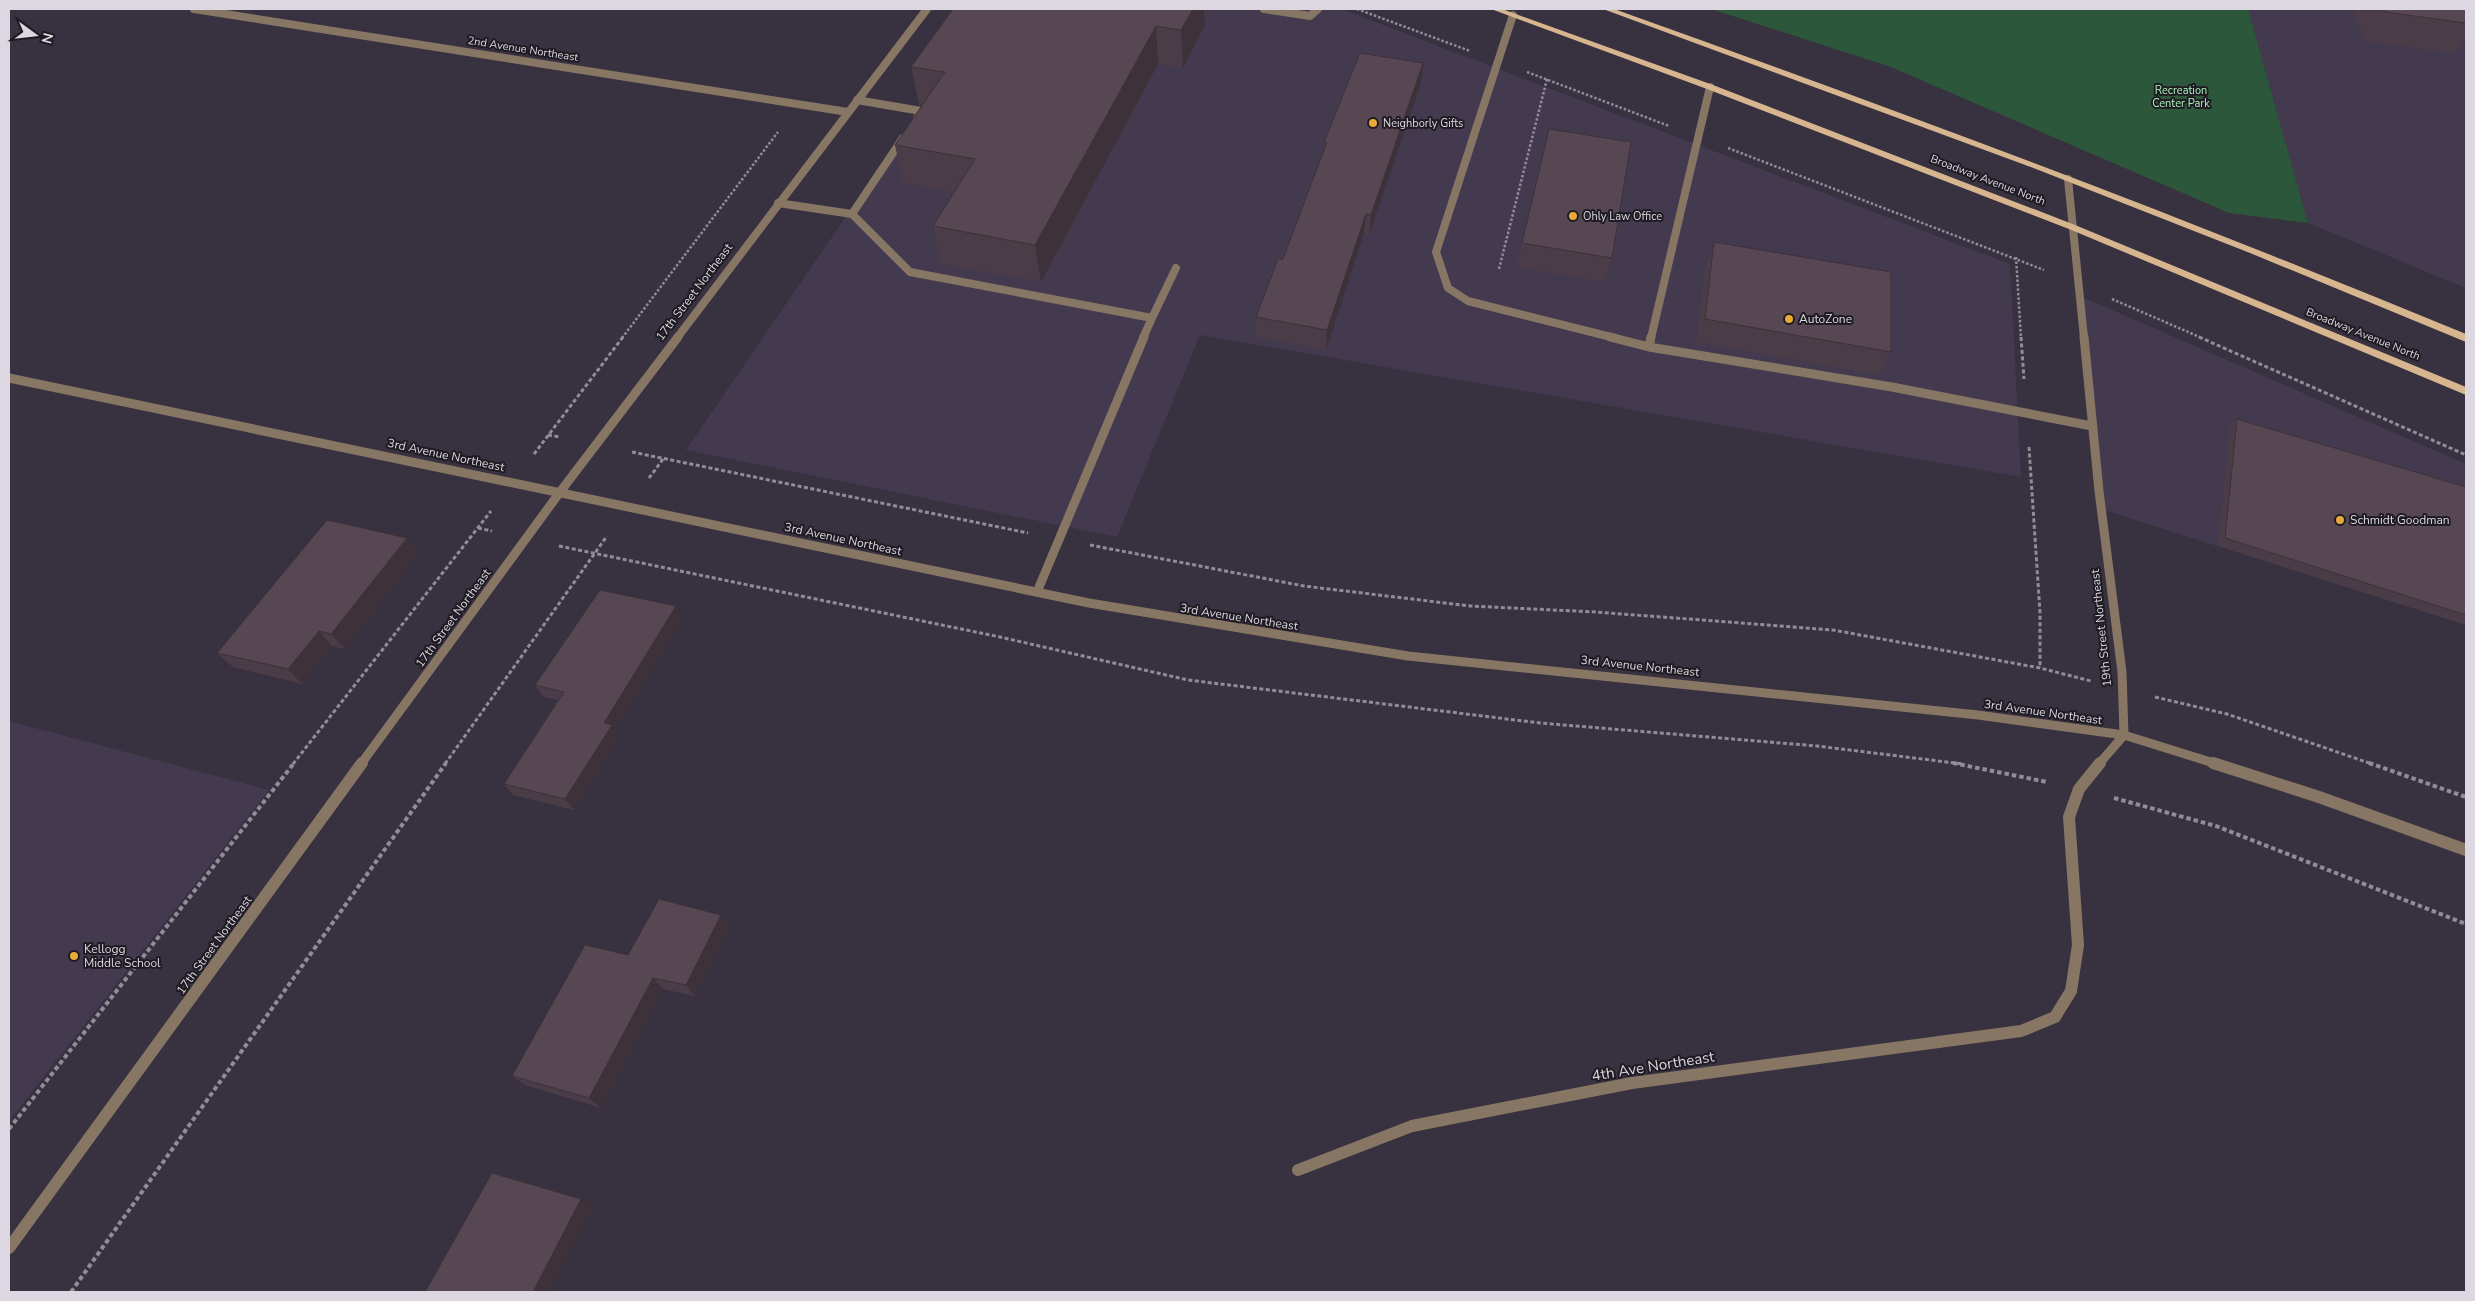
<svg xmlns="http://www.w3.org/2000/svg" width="2475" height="1301" font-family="'Nunito Sans',sans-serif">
<rect width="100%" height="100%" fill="#383140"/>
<!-- built -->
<path fill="#443a4f" d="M988,9H1341L2010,264L2021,477L1200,335L1117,537L686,450Z
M2248,9H2466V288L2308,223Z
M2080,296L2466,464V625L2101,509Z
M9,721L269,790L9,1121Z"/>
<!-- green -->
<path fill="#2d573a" d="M1711,9H2248L2308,223L2229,213L1891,67Z"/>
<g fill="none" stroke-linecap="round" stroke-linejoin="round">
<!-- path-far2 -->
<path stroke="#928c99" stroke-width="2.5" stroke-dasharray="2.5 2" stroke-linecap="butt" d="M1357,9L1470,51
M1527,72L1669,126
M1728,148L2044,270
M2016,257L2021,338
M1499,269L1547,79
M2112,299L2202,338
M622,338L778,132"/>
<!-- path-far1 -->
<path stroke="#928c99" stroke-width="3" stroke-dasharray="4 2.5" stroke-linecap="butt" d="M2021,337L2024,379
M2199,337L2466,455
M548,435L560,437
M2029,447L2040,613V668
M632,452L1028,533
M534,454L623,337
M649,478L663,459
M478,528L492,531
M1090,545L1304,586L1470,606L1596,612L1833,630L2040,668L2091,681
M559,546L1000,637L1188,680L1540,723L1817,746L1963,764
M2155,697L2227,714L2372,764
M293,764L491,511
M445,764L607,536"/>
<!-- path -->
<path stroke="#928c99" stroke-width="4" stroke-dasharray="4.5 3" stroke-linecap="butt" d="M1953,763L2047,782
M2369,763L2466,797
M2114,798L2216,826L2466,924
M9,1129L294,763
M71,1292L446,763"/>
<!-- service-far1 -->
<path stroke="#867663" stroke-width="8" d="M1264,9L1310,16L1318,9
M1513,15L1436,252L1448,288L1468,301L1615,338
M857,100L921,111L917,118
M778,203L852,214L910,272L1152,318L1143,338
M852,214L903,138
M1152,318L1176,268
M1651,338L1710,87"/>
<!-- service -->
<path stroke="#867663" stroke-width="9" d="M1610,337L1649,347L1892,387L2092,426
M1649,347L1651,337
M1037,592L1144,337"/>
<!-- minor-far2 -->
<path stroke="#867663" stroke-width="8" d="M194,9L848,112
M2068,179L2084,338"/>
<!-- minor-far1 -->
<path stroke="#867663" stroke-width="9" d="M2084,337L2099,491L2122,672L2124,735L2099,764
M361,764L560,492"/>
<!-- minor -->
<path stroke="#867663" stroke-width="12" d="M1298,1170L1412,1126L1632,1083L2021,1031L2055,1017L2071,991L2078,945L2069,817L2079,789L2100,763
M9,1248L362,763"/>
<!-- tertiary-far2 -->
<path stroke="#867663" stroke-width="8" d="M677,338L927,9"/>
<!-- tertiary-far1 -->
<path stroke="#867663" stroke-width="9" d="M9,378L1089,603L1408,656L1978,715L2124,735L2217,764
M560,492L678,337"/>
<!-- tertiary -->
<path stroke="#867663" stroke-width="12" d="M2213,763L2319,797L2466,850"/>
<!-- primary -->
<path fill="#d6b58f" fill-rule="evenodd" d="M1491,9H1502L1713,85L2075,225L2466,387V395L2069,229L1707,89Z
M1603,9H1614C1901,111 2185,218 2466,334V342L2250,253L2036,169Z"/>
</g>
<!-- wall -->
<path fill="#4b3d47" d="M953,9L1205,25L1183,68L1158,64L1041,282L941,264L933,226L954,192L903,183L895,145L922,105H919L911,67Z
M2352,9H2466V38L2454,53L2364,41Z
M1423,63L1421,83L1369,235L1364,234L1326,350L1256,337V317L1283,259L1324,150V142Z
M1714,242L1891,352L1879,375L1696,342L1706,265Z
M1522,243L1612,258L1605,282L1517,267Z
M2237,419L2466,487V625L2218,546L2230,427Z
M407,538L419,553L345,649L332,646L302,684L233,667L217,653Z
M676,606L683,618L615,729L620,736L574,810L513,795L504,784L558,700L544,697L535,685Z
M730,926L695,996L663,989L601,1108L525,1085L512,1076L628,955Z"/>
<!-- shaded-wall -->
<path fill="#3d3239" d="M1193,9H1204L1205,25L1183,68L1181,30Z
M1156,26L1158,64L1041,282L1035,245Z
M1423,63L1421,83L1369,235L1371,215Z
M1366,214L1364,234L1326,350L1327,330Z
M407,538L419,553L345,649L331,634Z
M676,606L683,618L615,729L620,736L574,810L565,799L604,723Z
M319,631L332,646L302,684L288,669Z
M721,915L730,926L695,996L686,985Z
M653,978L663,989L601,1108L589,1098Z
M581,1199L594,1206L550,1292H533Z"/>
<!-- building -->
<path fill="#574752" stroke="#3d3239" d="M953,9H1193L1181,30L1156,26L1035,245L933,226L975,159L895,145L945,72L911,67Z
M2384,9H2466V23L2385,12Z
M1360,53L1423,63L1371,215L1366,214L1327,330L1256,317L1278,259H1283L1327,142H1324Z
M1549,129L1631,142L1612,258L1522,243Z
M1714,242L1891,272V352L1705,319Z
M2237,419L2466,487V615L2225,538Z
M327,520L407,538L331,634L319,631L288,669L217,653Z
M600,590L676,606L604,723L612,725L565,799L504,784L564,692L535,685Z
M659,899L721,915L686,985L653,978L589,1098L512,1076L585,945L628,955Z
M492,1173L581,1199L533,1292H425Z"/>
<!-- markers -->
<g fill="#e9ab38" stroke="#1e1b22" stroke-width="2">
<circle cx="1373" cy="123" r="5"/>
<circle cx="1573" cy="216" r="5"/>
<circle cx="1789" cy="319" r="5"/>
<circle cx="2340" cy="520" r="5"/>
<circle cx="74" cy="956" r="5"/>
</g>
<g text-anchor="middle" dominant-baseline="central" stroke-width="4" stroke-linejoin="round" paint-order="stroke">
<!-- far-street labels -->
<g font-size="11" fill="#dcd7e1" stroke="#1e1b22">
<text transform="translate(523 49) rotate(9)">2nd Avenue Northeast</text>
<text transform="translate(1988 180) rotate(21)">Broadway Avenue North</text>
<text transform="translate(2363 334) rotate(22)">Broadway Avenue North</text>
</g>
<!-- far-park labels -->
<g font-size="11" fill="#a8f2bc" stroke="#1e1b22">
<text x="2181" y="90">Recreation<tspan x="2181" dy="13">Center Park</tspan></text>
</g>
<!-- far-poi labels -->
<g font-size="11" fill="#dcd7e1" stroke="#1e1b22" text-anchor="start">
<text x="1383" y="123">Neighborly Gifts</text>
<text x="1583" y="216">Ohly Law Office</text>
</g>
<!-- street labels -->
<g font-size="12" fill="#dcd7e1" stroke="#1e1b22">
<text transform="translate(694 292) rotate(-53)">17th Street Northeast</text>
<text transform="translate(446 455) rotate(12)">3rd Avenue Northeast</text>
<text transform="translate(843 539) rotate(12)">3rd Avenue Northeast</text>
<text transform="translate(1239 617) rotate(9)">3rd Avenue Northeast</text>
<text transform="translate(453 618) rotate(-54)">17th Street Northeast</text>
<text transform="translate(2101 628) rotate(-96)">19th Street Northeast</text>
<text transform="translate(1640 666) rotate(6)">3rd Avenue Northeast</text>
<text transform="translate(2043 712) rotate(8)">3rd Avenue Northeast</text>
<text transform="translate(214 945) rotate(-54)">17th Street Northeast</text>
</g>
<!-- poi labels -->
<g font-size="12" fill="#dcd7e1" stroke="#1e1b22" text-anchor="start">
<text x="1799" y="319">AutoZone</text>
<text x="2350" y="520">Schmidt Goodman</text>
<text x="84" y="949">Kellogg<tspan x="84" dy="14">Middle School</tspan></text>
</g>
<!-- near-street labels -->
<g font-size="15" fill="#dcd7e1" stroke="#1e1b22">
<text transform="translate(1653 1066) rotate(-9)">4th Ave Northeast</text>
</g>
</g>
<!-- border -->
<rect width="2475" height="1301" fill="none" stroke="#dcd7e1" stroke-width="20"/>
<!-- north arrow -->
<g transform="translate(35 35) rotate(105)" stroke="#1e1b22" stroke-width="4" paint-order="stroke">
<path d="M0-4L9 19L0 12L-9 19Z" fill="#dcd7e1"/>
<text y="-8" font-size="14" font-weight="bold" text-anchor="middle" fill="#dcd7e1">N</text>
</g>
</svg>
